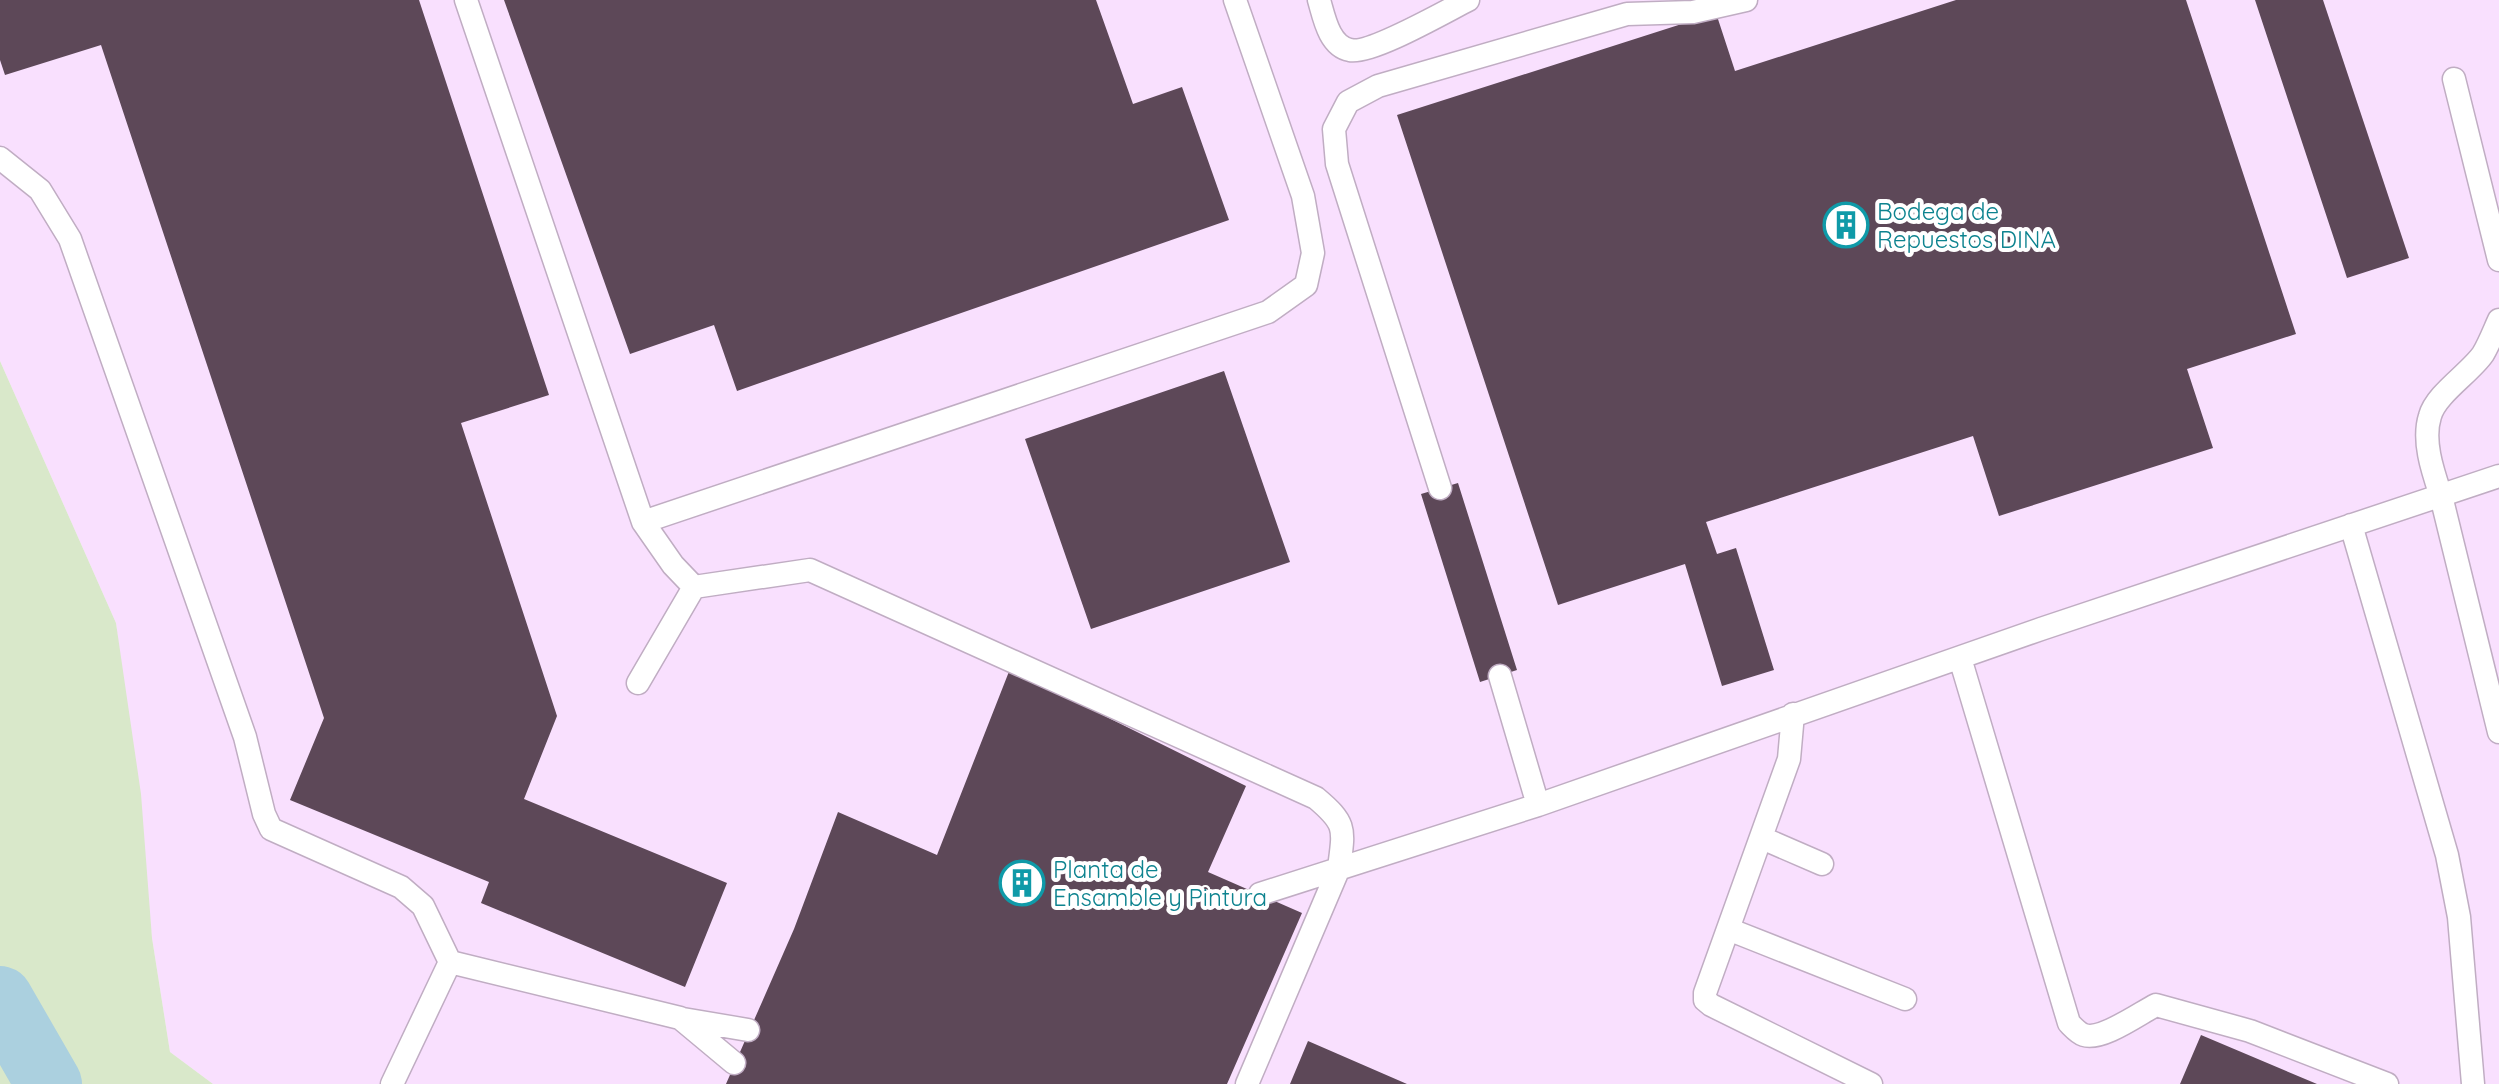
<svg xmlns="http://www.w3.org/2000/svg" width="2499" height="1084" font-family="Quicksand,sans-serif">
<rect width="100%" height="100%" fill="#fdf0ff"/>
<!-- built -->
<path fill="#f9e0fe" d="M0,0H2499V1084H213L170,1052L152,938L116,623L0,361Z"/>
<!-- green -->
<path fill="#d9e8ca" d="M0,361L116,623L141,794L152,938L170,1052L213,1084H0Z"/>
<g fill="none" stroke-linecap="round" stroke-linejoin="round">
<!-- river -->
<path stroke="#abd0df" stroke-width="66" d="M0,999L49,1084"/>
</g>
<!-- building -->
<path fill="#5d4858" d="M0,0H419L549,395L461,423L557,716L524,799L727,883L685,987L481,903L489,882L290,800L324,718L101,45L5,75L0,60Z
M504,0H1096L1133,104L1182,87L1229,220L737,391L714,325L630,354Z
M1956,0H2186L2296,334L2187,369L2213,448L1999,516L1973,436L1706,522L1717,554L1736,548L1774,670L1722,686L1685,564L1558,605L1397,115L1716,13L1735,71Z
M2255,0H2323L2409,258L2347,278Z
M1224,371L1290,562L1091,629L1025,439Z
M1458,483L1517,670L1480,682L1421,494Z
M1010,669L1246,786L1208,872L1302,913L1227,1084H726L794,929L838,812L937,855Z
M2201,1035L2317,1084H2180Z
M1308,1041L1407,1084H1290Z"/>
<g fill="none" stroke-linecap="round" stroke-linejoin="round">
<!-- lane casing -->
<g stroke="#c0adc3" stroke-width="25">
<path id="lane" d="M466,0L643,522L673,565L694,587
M1319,0C1324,17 1329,46 1350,50C1370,55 1446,11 1468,0
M2454,79L2499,260
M0,158L40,190L70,239L245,737L264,814L271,829L401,887L423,906L450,962
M2499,320C2494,331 2489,344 2483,354C2470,373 2436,394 2430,416C2422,441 2433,472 2441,496L2499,732
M1440,488L1337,164L1334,129L1348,102L1378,86L1627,14L1693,12L1746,0
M643,522L1268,312L1306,285L1313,253L1303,196L1235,0
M2351,525L2447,855L2459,917L2473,1084
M694,587L810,570L1316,798C1347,824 1344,829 1339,868L1247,1084
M1960,658L2069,1023C2073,1027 2078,1033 2084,1035C2102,1041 2140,1013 2156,1005L2250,1031L2387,1084
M1500,676L1538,805
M638,683L694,587
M1793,714L1789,759L1705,993V1000L1711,1005L1871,1084
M1762,838L1822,864
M1260,894L1538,805L2041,629L2499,476
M1728,929L1905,999
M683,1019L748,1030
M392,1084L450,962L680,1018L734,1063"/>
</g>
<!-- lane -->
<use href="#lane" stroke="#fff" stroke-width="22"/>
</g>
<!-- icons -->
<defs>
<g id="building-ring" transform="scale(2.3)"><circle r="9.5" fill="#fff" stroke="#0f9aa8" stroke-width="1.5"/><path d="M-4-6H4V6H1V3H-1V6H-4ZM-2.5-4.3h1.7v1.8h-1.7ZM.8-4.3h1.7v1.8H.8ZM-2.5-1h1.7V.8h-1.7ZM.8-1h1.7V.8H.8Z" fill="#0f9aa8"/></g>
</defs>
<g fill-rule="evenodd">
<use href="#building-ring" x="1846" y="225"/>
<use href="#building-ring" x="1022" y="883"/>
</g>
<g text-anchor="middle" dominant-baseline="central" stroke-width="8" stroke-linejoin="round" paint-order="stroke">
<!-- culture labels -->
<g font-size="24" fill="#0d838f" stroke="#fff" text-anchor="start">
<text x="1877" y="211">Bodega de<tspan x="1877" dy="28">Repuestos DINA</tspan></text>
<text x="1053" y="869">Planta de<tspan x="1053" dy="28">Ensamble y Pintura</tspan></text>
</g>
</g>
</svg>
